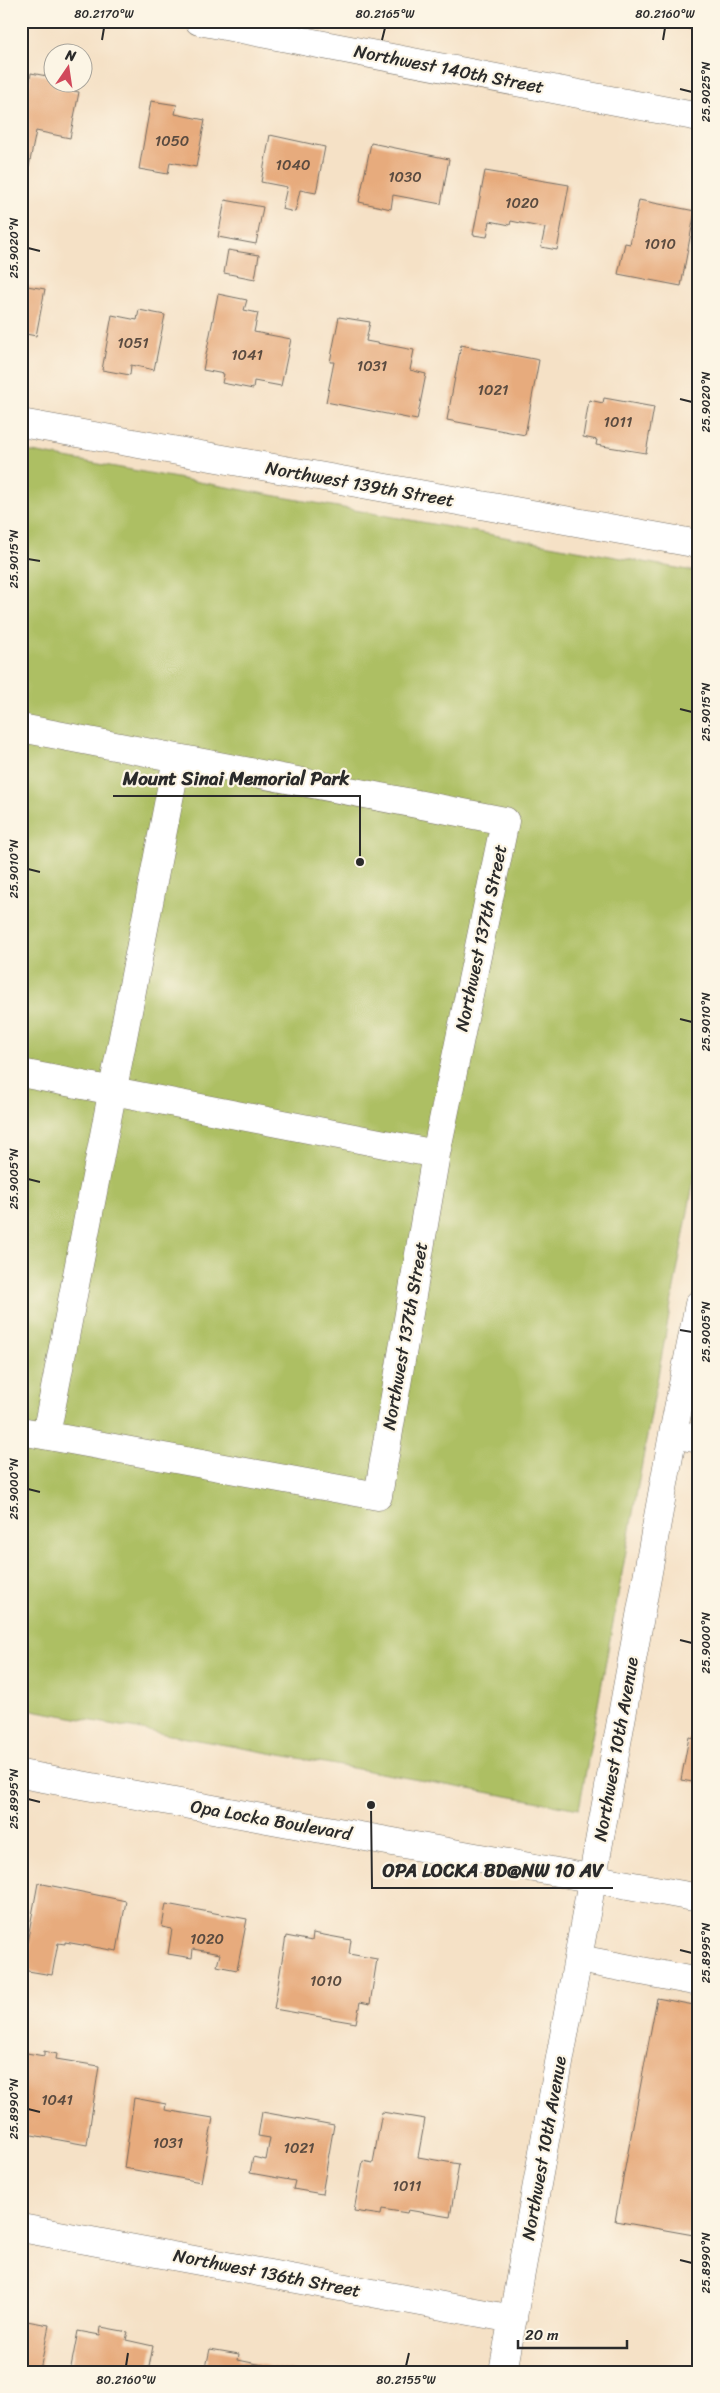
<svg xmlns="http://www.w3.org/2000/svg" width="720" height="2393" font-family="Sriracha,sans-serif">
<rect width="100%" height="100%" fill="#fcf5e5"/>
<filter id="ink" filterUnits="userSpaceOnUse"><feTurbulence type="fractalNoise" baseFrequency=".02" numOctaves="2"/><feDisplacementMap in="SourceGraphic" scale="10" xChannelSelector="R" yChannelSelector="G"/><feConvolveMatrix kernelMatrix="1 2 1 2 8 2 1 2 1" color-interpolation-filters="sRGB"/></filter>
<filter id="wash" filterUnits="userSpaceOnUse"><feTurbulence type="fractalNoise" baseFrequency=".0096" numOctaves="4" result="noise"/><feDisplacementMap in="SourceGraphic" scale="20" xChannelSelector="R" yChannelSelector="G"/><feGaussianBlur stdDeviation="1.12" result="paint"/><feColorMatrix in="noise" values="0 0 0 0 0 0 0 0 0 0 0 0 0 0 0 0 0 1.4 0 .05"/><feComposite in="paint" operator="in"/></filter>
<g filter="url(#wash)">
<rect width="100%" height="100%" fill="#f5e1c6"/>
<!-- green -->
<path fill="#adbf63" stroke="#6c7547" d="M21,450L699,572V1151L579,1809L21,1708Z"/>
<g id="blocks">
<!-- building -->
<path fill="#e7ab7d" d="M676,21H699V31L675,26Z
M31,73L52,77V82H57L56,88L79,92L70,138L36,131L29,166L21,164V84L29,86Z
M151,101L177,105L175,114L205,120L196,167L170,162L168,174L139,169Z
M270,135L325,147L316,193L300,190L295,212L282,209L287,187L261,182Z
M371,143L449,159L441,204L393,195L391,209L359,202Z
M485,171L569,185L557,250L541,247L545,228L511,221L510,225L490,221L487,237L473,235Z
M225,200L263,207L256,244L218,237Z
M639,200L695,211L681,286L618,274L625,243L630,244Z
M228,250L259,255L255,279L224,273Z
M21,285L45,289L36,336L21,333Z
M218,294L247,300L244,310L258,313L254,332L291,339L281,386L254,381L253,389L222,383L224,374L203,370Z
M139,310L165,315L154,370L131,365L130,375L102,370L112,315L137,320Z
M339,317L370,322L366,341L414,350L410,370L426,374L417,420L326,402L334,362H330Z
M461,345L539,360L525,435L447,420Z
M604,398L654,407L646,453L596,445L597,440L583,437L589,400L603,403Z
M689,1737L699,1739V1783L681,1780Z
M38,1883L126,1901L117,1951L65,1942V1944L58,1943L52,1975L22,1970Z
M166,1904L247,1919L237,1970L217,1966L220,1954L193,1949L192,1958L168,1954L172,1929L162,1927Z
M313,1933L351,1940L349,1954L377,1959L370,2004L360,2002L356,2023L274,2009L286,1936L312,1941Z
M657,1998L699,2006V2236L615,2221Z
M44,2051L57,2054L56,2059L99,2066L87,2145L21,2133V2052L44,2056Z
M134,2098L166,2104L165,2110L213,2118L201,2182L124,2168Z
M262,2112L334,2125L322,2194L293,2189L295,2181L250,2173L253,2157L266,2160L270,2138L258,2136Z
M382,2112L425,2119L418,2157L459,2164L450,2217L408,2210L407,2213L382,2209L381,2215L354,2211L363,2161L373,2163Z
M21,2320L49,2325L40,2370L21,2367Z
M101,2327L128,2332L126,2340L153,2346L148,2372H70L78,2331L100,2335Z
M210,2349L239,2354L238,2360L297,2372H205Z"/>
</g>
</g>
<g filter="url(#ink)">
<use href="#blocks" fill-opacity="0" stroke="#726b61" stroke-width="1"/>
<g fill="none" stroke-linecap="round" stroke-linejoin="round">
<!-- minor casing -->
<g stroke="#726b61" stroke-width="29">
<path id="minor" d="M199,21L699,117
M21,423L699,544
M21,728L505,821L436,1154L378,1496L21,1431
M21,1073L436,1154
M673,1434L699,1439
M46,1435L177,758
M579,1959L699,1982
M21,2228L513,2319
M503,2372L673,1434L699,1304"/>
</g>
<!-- major casing -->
<g stroke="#726b61" stroke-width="29">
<path id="major" d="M21,1774L699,1898"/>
</g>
<!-- minor -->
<use href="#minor" stroke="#fff" stroke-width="28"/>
<!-- major -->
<use href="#major" stroke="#fff" stroke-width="28"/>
</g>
</g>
<!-- ticks -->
<path fill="none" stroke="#2b2b2b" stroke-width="2" d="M102,40L104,28M382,40L385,28M663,40L665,28M680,89L692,92M28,248L40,251M680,399L692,402M28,559L40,561M680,709L692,712M28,869L40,872M680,1019L692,1022M28,1179L40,1182M680,1330L692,1332M28,1489L40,1492M680,1640L692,1643M28,1799L40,1802M680,1950L692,1953M28,2109L40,2112M680,2260L692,2263M126,2366L128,2353M406,2366L409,2353"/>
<g text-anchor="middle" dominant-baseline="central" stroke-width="4.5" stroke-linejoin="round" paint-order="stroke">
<!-- number labels -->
<g font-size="15" fill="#5a4b40">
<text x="172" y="141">1050</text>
<text x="293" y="165">1040</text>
<text x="405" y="177">1030</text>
<text x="522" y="203">1020</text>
<text x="660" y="244">1010</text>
<text x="133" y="343">1051</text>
<text x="247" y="355">1041</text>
<text x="372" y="366">1031</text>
<text x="493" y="390">1021</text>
<text x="618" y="422">1011</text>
<text x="207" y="1939">1020</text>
<text x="326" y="1981">1010</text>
<text x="57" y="2100">1041</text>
<text x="168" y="2143">1031</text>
<text x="299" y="2148">1021</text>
<text x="407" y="2186">1011</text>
</g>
<!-- street labels -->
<g font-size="18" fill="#2b2b2b" stroke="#fcf5e5">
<text transform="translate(449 69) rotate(11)">Northwest 140th Street</text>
<text transform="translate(360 484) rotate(10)">Northwest 139th Street</text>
<text transform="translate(481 938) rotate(-78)">Northwest 137th Street</text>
<text transform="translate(405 1336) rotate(-80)">Northwest 137th Street</text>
<text transform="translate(616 1749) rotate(-80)">Northwest 10th Avenue</text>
<text transform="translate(271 1820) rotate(10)">Opa Locka Boulevard</text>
<text transform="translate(544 2148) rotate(-80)">Northwest 10th Avenue</text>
<text transform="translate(267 2273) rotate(11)">Northwest 136th Street</text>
</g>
</g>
<!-- callouts -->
<path fill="none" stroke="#2b2b2b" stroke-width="2" d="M360 862L360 796H113M371 1805L372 1888H613"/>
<g fill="#2b2b2b" stroke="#fcf5e5" stroke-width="2">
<circle cx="360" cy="862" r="5"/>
<circle cx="371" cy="1805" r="5"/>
</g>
<g font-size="19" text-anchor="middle" font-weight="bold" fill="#2b2b2b" stroke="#fcf5e5" stroke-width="4.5" stroke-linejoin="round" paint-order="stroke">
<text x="236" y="785">Mount Sinai Memorial Park</text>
<text x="493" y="1877">OPA LOCKA BD@NW 10 AV</text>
</g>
<!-- margin -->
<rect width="720" height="2393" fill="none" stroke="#fcf5e5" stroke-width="55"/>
<!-- north arrow -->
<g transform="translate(68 68) rotate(13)"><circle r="24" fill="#fcf5e5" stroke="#a8a49b"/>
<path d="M0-4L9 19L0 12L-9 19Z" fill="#d1495b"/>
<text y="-8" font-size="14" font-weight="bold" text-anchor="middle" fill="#2b2b2b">N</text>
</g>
<!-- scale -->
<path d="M518 2340v8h109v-8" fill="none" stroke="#2b2b2b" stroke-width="2.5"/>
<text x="525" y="2340" font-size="15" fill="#2b2b2b" stroke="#fcf5e5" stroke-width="4" paint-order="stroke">20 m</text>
<rect x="28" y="28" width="664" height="2338" fill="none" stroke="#2b2b2b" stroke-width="2"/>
<g font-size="12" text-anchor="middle" fill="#2b2b2b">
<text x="104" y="18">80.2170°W</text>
<text x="385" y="18">80.2165°W</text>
<text x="665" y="18">80.2160°W</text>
<text transform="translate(706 92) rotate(-90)" y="4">25.9025°N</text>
<text transform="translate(14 248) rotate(-90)" y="4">25.9020°N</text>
<text transform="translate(706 402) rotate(-90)" y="4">25.9020°N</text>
<text transform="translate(14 559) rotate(-90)" y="4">25.9015°N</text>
<text transform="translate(706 712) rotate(-90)" y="4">25.9015°N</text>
<text transform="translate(14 869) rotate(-90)" y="4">25.9010°N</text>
<text transform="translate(706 1022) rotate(-90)" y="4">25.9010°N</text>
<text transform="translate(14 1179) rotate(-90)" y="4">25.9005°N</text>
<text transform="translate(706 1332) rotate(-90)" y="4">25.9005°N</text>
<text transform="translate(14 1489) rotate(-90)" y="4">25.9000°N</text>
<text transform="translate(706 1643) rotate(-90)" y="4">25.9000°N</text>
<text transform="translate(14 1799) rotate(-90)" y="4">25.8995°N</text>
<text transform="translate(706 1953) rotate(-90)" y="4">25.8995°N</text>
<text transform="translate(14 2109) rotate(-90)" y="4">25.8990°N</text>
<text transform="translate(706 2263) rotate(-90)" y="4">25.8990°N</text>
<text x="126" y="2384">80.2160°W</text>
<text x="406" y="2384">80.2155°W</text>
</g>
</svg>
